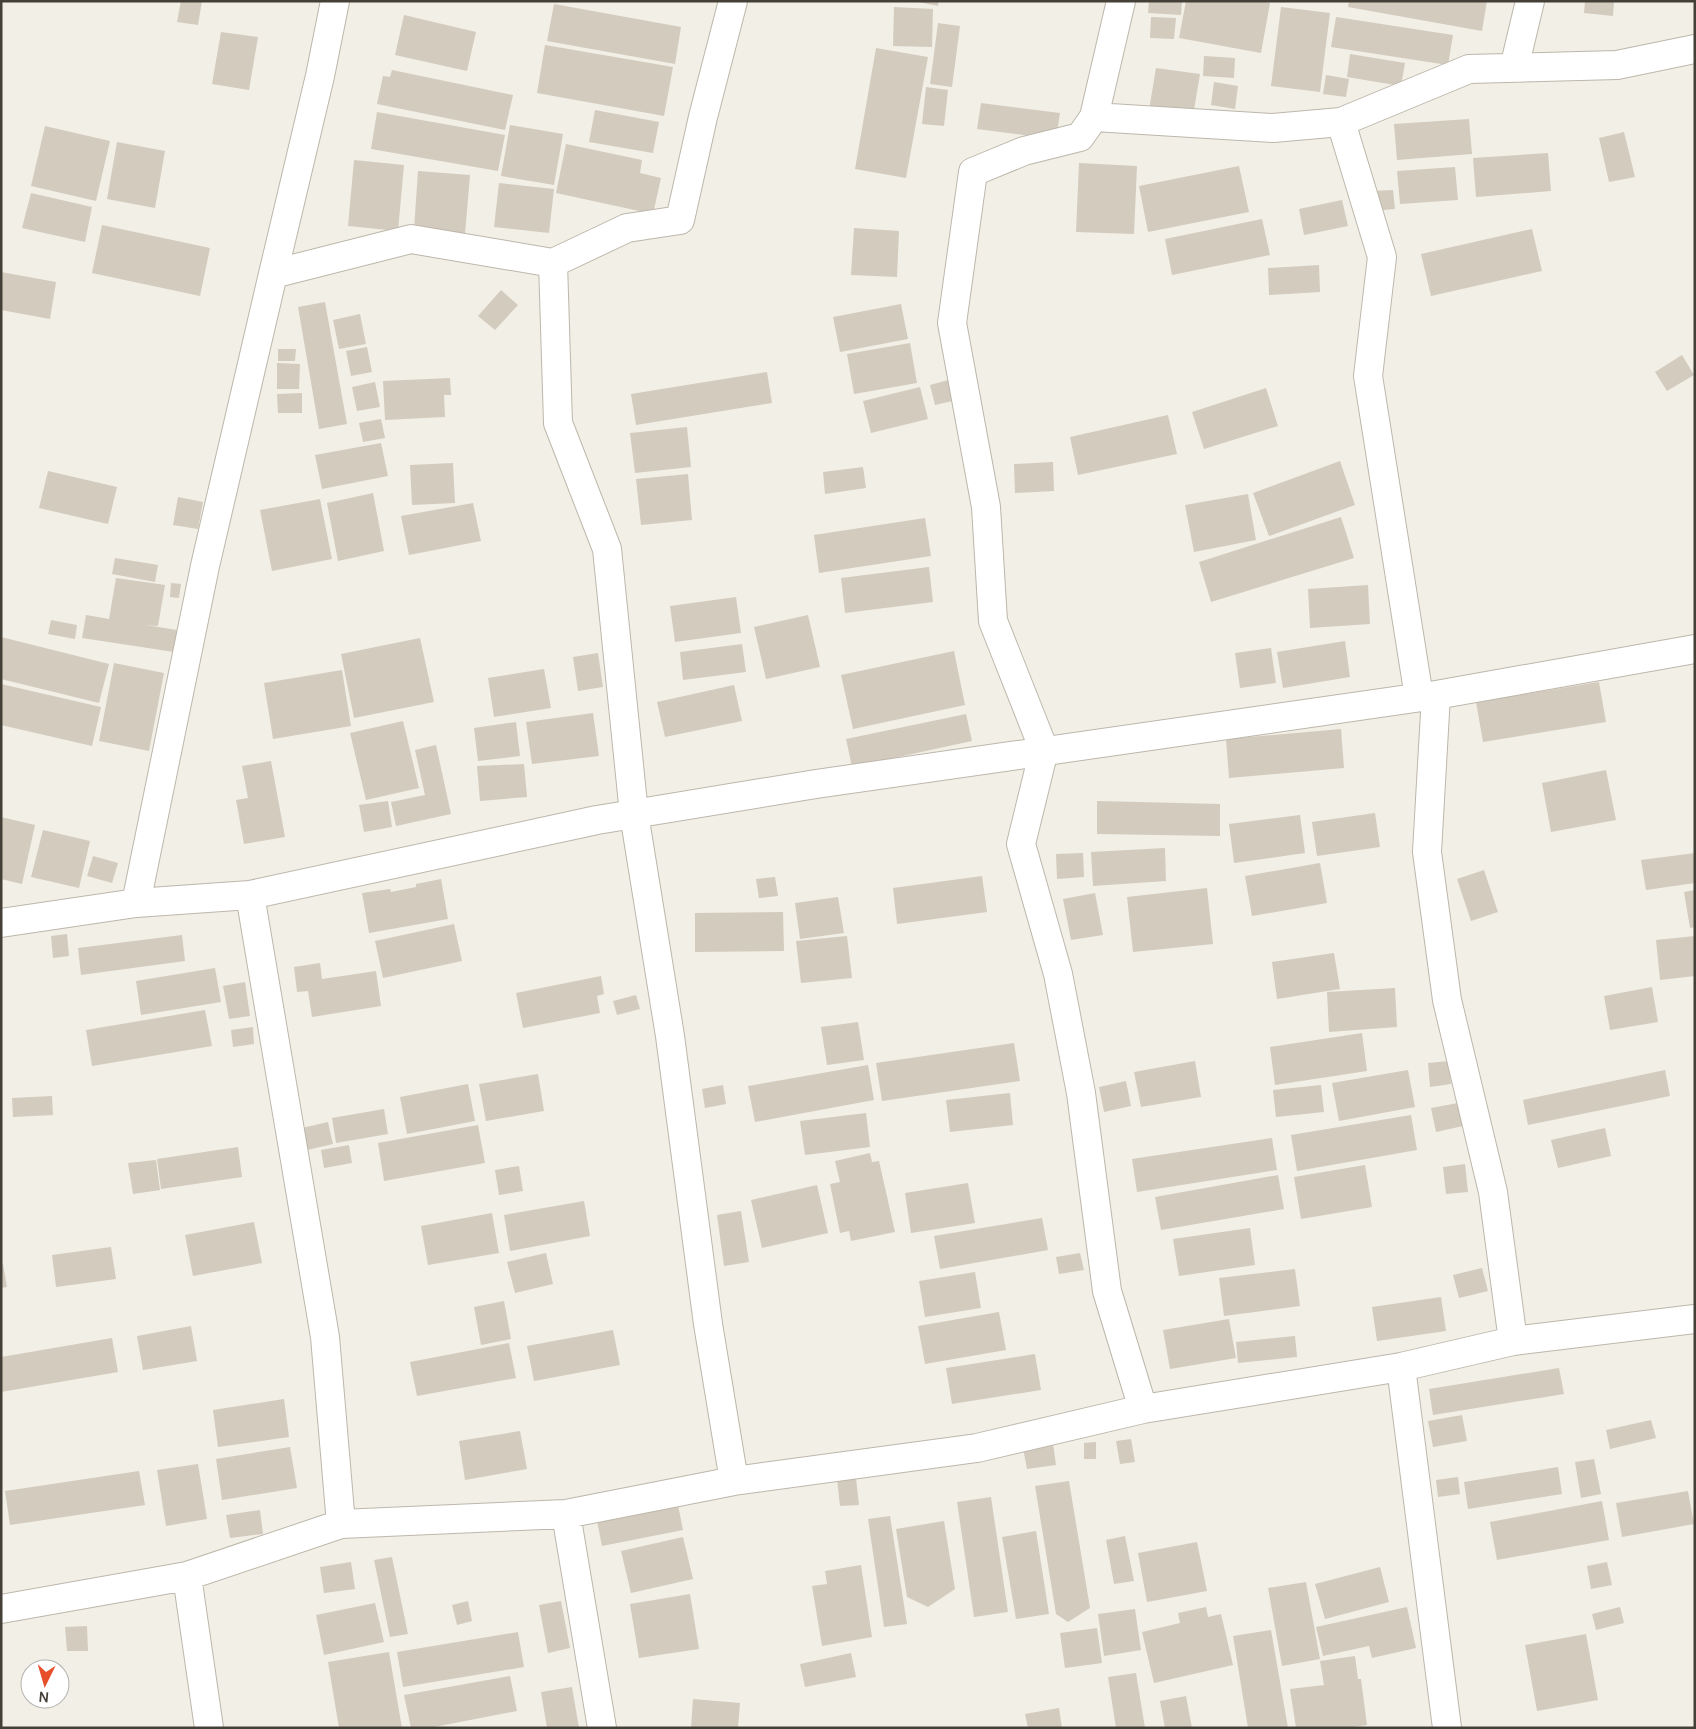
<svg xmlns="http://www.w3.org/2000/svg" width="1696" height="1729" font-family="Manrope,sans-serif">
<rect width="100%" height="100%" fill="#f2efe7"/>
<!-- building -->
<path fill="#d3cbbe" d="M181,1H202L198,25L177,22Z
M913,1H939L938,6Z
M1149,1H1182L1181,15L1148,13Z
M1186,1H1261L1270,3L1261,53L1179,38Z
M1349,1H1487L1482,31L1348,7Z
M1585,1H1614L1613,16L1584,13Z
M554,4L681,27L675,64L547,41Z
M894,7L933,9L932,47L893,46Z
M1281,7L1330,13L1320,92L1271,86Z
M404,15L476,32L467,71L395,55Z
M1151,17L1176,18L1174,39L1150,38Z
M1336,17L1453,35L1448,65L1331,47Z
M938,23L960,26L952,87L930,84Z
M221,32L258,37L249,90L212,84Z
M545,45L673,67L664,116L537,93Z
M876,48L928,57L906,178L855,169Z
M1350,54L1405,63L1401,86L1347,77Z
M1204,56L1235,58L1234,78L1203,76Z
M1156,68L1200,74L1193,116L1149,110Z
M392,70L513,95L505,130L377,104L383,76L390,77Z
M1326,75L1349,79L1346,97L1323,94Z
M1214,82L1238,86L1235,109L1211,105Z
M926,87L948,90L944,126L922,124Z
M981,103L1060,113L1056,139L977,129Z
M595,110L659,122L653,153L589,142Z
M377,112L505,135L498,171L371,149Z
M1469,119L1472,154L1397,160L1394,124Z
M510,125L563,134L554,185L501,176Z
M45,126L110,141L96,201L31,186Z
M1624,132L1635,177L1609,182L1599,138Z
M117,142L165,151L155,208L107,199Z
M566,144L642,160L640,173L661,178L653,214L556,193Z
M1548,153L1551,191L1476,197L1473,158Z
M354,160L404,165L398,231L348,226Z
M1079,163L1137,166L1134,234L1076,232Z
M1239,166L1249,212L1148,232L1139,186Z
M1455,167L1458,200L1400,204L1397,171Z
M418,171L470,175L465,234L414,229Z
M499,183L554,189L549,233L494,227Z
M1393,190L1395,209L1372,211L1370,191Z
M31,193L92,207L85,242L22,228Z
M1342,200L1348,226L1304,235L1299,209Z
M1262,219L1270,255L1172,275L1165,239Z
M102,225L210,248L200,296L92,273Z
M854,228L899,231L897,277L851,275Z
M1532,229L1542,271L1431,296L1421,254Z
M1319,265L1320,292L1269,295L1268,268Z
M1,272L56,282L50,319L1,310Z
M501,290L518,305L495,330L478,316Z
M325,302L347,424L319,429L298,307Z
M901,304L908,339L840,352L833,317Z
M360,314L366,344L339,349L333,320Z
M910,343L917,383L854,394L847,354Z
M367,347L372,372L351,376L346,351Z
M278,349H296L295,361H278Z
M1682,355L1694,375L1667,391L1655,372Z
M277,363L300,364L299,389H277Z
M767,372L772,403L636,425L631,394Z
M450,378L451,395H444L445,417L385,420L383,381Z
M952,379L957,400L935,405L930,385Z
M375,382L380,407L357,411L352,387Z
M920,387L928,419L871,433L863,401Z
M1266,388L1278,426L1204,449L1192,412Z
M302,393V413H278L277,394Z
M1168,415L1177,454L1078,475L1070,437Z
M381,419L385,438L363,442L359,423Z
M687,427L691,467L635,473L630,433Z
M381,443L388,476L322,489L315,455Z
M1340,461L1355,505L1269,536L1253,493Z
M1053,462L1054,491L1015,493L1014,464Z
M453,463L455,503L412,505L410,465Z
M863,467L866,488L825,494L823,472Z
M48,471L117,487L108,524L39,508Z
M688,474L692,520L641,525L636,479Z
M373,493L384,551L338,561L327,503Z
M1248,494L1256,540L1194,552L1185,505Z
M178,497L203,502L198,529L173,525Z
M320,499L332,559L272,571L260,510Z
M473,503L481,541L409,555L401,516Z
M1341,517L1354,558L1211,602L1199,562Z
M925,518L931,556L819,573L814,535Z
M115,558L158,565L155,582L112,574Z
M929,567L933,602L845,613L841,578Z
M116,578L165,585L158,626L146,625L177,630L174,652L82,638L86,615L109,619Z
M171,583L181,584L179,598L170,597Z
M1368,585L1370,624L1310,628L1308,589Z
M736,597L741,633L675,642L670,606Z
M808,615L820,667L766,679L754,627Z
M51,620L77,625L75,639L48,634Z
M1,637L109,664L99,703L1,679Z
M420,638L434,702L354,718L341,654Z
M1345,641L1350,677L1283,688L1277,652Z
M742,644L746,672L683,680L680,652Z
M1271,648L1276,683L1240,688L1235,653Z
M954,651L965,705L853,729L841,675Z
M598,653L603,687L578,691L573,657Z
M114,663L164,673L149,751L99,741Z
M544,669L551,708L494,717L488,678Z
M342,670L351,726L273,739L264,683Z
M1599,682L1606,722L1483,742L1476,702Z
M1,684L101,707L92,746L1,725Z
M734,685L742,721L665,737L657,702Z
M593,713L599,756L532,764L526,722Z
M966,714L972,741L852,767L846,739Z
M403,721L419,788L366,800L350,733Z
M516,722L520,756L478,761L474,728Z
M1341,729L1344,768L1229,778L1226,739Z
M436,745L451,814L396,826L391,802L425,795L415,750Z
M271,761L285,837L244,844L236,800L248,798L242,766Z
M524,764L527,797L480,801L477,766Z
M1606,770L1616,820L1551,832L1542,783Z
M388,801L392,827L364,832L359,805Z
M1097,801L1220,804V836L1097,834Z
M1375,813L1380,847L1317,856L1312,822Z
M1300,815L1305,853L1234,863L1229,824Z
M1,817L35,825L22,884L1,879Z
M43,830L90,841L79,888L31,877Z
M1165,848L1166,881L1093,886L1091,852Z
M1083,853L1084,877L1057,879L1056,854Z
M1695,853V883L1646,890L1641,860Z
M93,856L118,863L112,883L87,876Z
M1320,863L1327,903L1252,916L1245,876Z
M1484,870L1498,912L1471,921L1457,879Z
M982,876L987,912L897,924L893,888Z
M775,877L778,896L759,898L756,879Z
M441,879L448,919L369,933L362,893L390,889L391,892L416,887V884Z
M1207,888L1213,944L1133,952L1127,897Z
M1695,890V927L1690,928L1684,892Z
M1095,893L1103,935L1071,940L1063,899Z
M838,897L844,933L800,939L795,903Z
M783,912L784,951L695,952V913Z
M454,924L462,961L383,978L375,941Z
M67,934L69,956L53,958L51,936Z
M182,935L185,961L81,975L78,948Z
M847,936L852,978L801,983L796,941Z
M1695,936V976L1660,980L1656,940Z
M1334,953L1340,989L1277,999L1272,962Z
M320,963L322,979L376,971L381,1006L312,1017L308,991L297,992L294,967Z
M215,968L221,1002L141,1015L136,981Z
M601,976L604,994L597,996L600,1013L523,1028L516,993Z
M245,982L250,1016L229,1019L223,986Z
M1652,987L1658,1022L1610,1030L1604,996Z
M1395,988L1397,1027L1329,1032L1327,992Z
M636,995L640,1009L617,1015L613,1001Z
M205,1010L212,1046L92,1066L86,1030Z
M858,1022L864,1060L827,1065L821,1027Z
M253,1027L254,1044L233,1047L231,1030Z
M1362,1033L1367,1071L1275,1085L1270,1047Z
M1014,1043L1020,1081L882,1101L876,1063Z
M1195,1061L1201,1097L1141,1107L1134,1072Z
M1449,1061L1451,1084L1430,1087L1428,1063Z
M868,1065L874,1100L755,1122L748,1086Z
M1408,1070L1415,1107L1339,1121L1332,1083Z
M1665,1070L1670,1096L1528,1125L1523,1100Z
M538,1074L544,1111L486,1121L479,1084Z
M1126,1081L1131,1106L1104,1112L1099,1087Z
M468,1084L475,1121L407,1134L400,1097Z
M723,1085L726,1104L705,1108L702,1089Z
M1321,1085L1324,1112L1276,1117L1273,1090Z
M1010,1093L1013,1125L950,1132L946,1100Z
M52,1096L53,1115L13,1117L12,1098Z
M1458,1103L1463,1126L1436,1132L1431,1108Z
M384,1109L388,1134L336,1143L332,1118Z
M866,1113L870,1147L805,1155L800,1121Z
M1411,1115L1417,1150L1297,1171L1291,1135Z
M328,1122L333,1144L307,1150L302,1128Z
M478,1125L485,1163L384,1181L378,1143Z
M1605,1128L1611,1156L1558,1168L1551,1140Z
M1272,1138L1277,1170L1137,1192L1132,1159Z
M349,1145L352,1163L324,1168L321,1150Z
M238,1147L242,1177L161,1189L157,1159Z
M870,1153L872,1162L879,1161L895,1232L851,1241L849,1231L840,1233L830,1184L840,1182L835,1161Z
M156,1160L160,1190L133,1194L128,1163Z
M1465,1164L1468,1192L1446,1194L1443,1167Z
M1365,1165L1372,1207L1301,1219L1294,1177Z
M519,1166L523,1191L499,1195L495,1170Z
M1278,1175L1284,1209L1161,1230L1155,1197Z
M968,1183L975,1223L911,1233L905,1193Z
M817,1185L828,1233L762,1248L751,1200Z
M584,1201L590,1236L510,1251L504,1215Z
M741,1211L749,1262L724,1266L717,1215Z
M492,1213L499,1253L428,1265L421,1226Z
M1042,1218L1048,1250L940,1269L934,1236Z
M254,1222L262,1263L193,1276L185,1235Z
M1250,1228L1255,1265L1179,1276L1173,1239Z
M111,1247L116,1279L56,1287L52,1255Z
M546,1253L553,1284L515,1293L507,1262Z
M1080,1253L1084,1270L1059,1274L1056,1257Z
M3,1264L7,1287L1,1288V1265Z
M1482,1268L1488,1291L1459,1298L1453,1275Z
M1295,1269L1300,1306L1224,1316L1219,1278Z
M975,1272L981,1308L925,1317L919,1281Z
M1441,1297L1446,1331L1377,1341L1372,1307Z
M504,1301L511,1339L481,1345L474,1307Z
M999,1312L1006,1350L925,1364L918,1326Z
M1229,1319L1236,1358L1170,1369L1163,1330Z
M191,1326L197,1361L143,1370L137,1336Z
M613,1330L620,1365L534,1381L527,1346Z
M1295,1336L1297,1357L1238,1363L1236,1342Z
M112,1338L118,1372L1,1392V1357Z
M509,1343L516,1378L417,1396L410,1362Z
M1035,1354L1041,1390L952,1404L946,1368Z
M1559,1368L1564,1394L1433,1415L1429,1389Z
M284,1399L289,1437L218,1447L213,1410Z
M1462,1415L1467,1441L1433,1447L1428,1421Z
M1651,1420L1656,1438L1610,1449L1606,1430Z
M520,1431L527,1469L465,1480L459,1441Z
M1131,1439L1135,1462L1120,1464L1116,1441Z
M1096,1442V1459H1084V1443Z
M1053,1443L1056,1465L1027,1469L1023,1448Z
M290,1447L297,1488L222,1500L216,1459Z
M1594,1459L1601,1494L1581,1498L1575,1462Z
M198,1464L207,1519L166,1526L157,1470Z
M1558,1467L1562,1494L1468,1509L1464,1482Z
M139,1471L145,1505L10,1525L5,1491Z
M1458,1477L1460,1494L1438,1497L1436,1480Z
M856,1478L859,1505L840,1506L837,1479Z
M1069,1481L1090,1608L1068,1622L1056,1614L1035,1486Z
M1688,1491L1694,1524L1622,1537L1616,1503Z
M991,1497L1008,1612L974,1617L957,1502Z
M1602,1501L1609,1540L1497,1560L1490,1522Z
M678,1505L683,1530L602,1546L597,1521Z
M260,1510L263,1534L230,1538L226,1515Z
M890,1516L907,1624L884,1627L868,1519Z
M944,1521L955,1589L928,1607L907,1597L896,1529Z
M1036,1531L1049,1614L1016,1619L1002,1537Z
M1125,1536L1134,1581L1114,1584L1106,1540Z
M683,1537L693,1579L631,1593L621,1551Z
M1197,1542L1207,1591L1147,1602L1138,1553Z
M392,1557L408,1634L390,1637L374,1560Z
M351,1562L355,1589L324,1593L320,1567Z
M1607,1562L1612,1585L1591,1589L1587,1566Z
M861,1565L872,1637L822,1646L812,1586L827,1584L825,1571Z
M1380,1567L1389,1602L1325,1619L1315,1584Z
M1306,1582L1320,1659L1282,1666L1268,1588Z
M690,1594L699,1649L639,1658L630,1604Z
M468,1601L472,1621L457,1625L452,1605Z
M561,1601L570,1648L548,1653L539,1605Z
M375,1603L384,1642L324,1655L316,1615Z
M1206,1607L1208,1617L1221,1614L1233,1665L1154,1683L1142,1632L1180,1623L1178,1613Z
M1407,1607L1416,1648L1372,1658L1369,1646L1323,1656L1316,1627Z
M1620,1607L1624,1623L1596,1630L1592,1614Z
M1135,1609L1141,1650L1104,1656L1098,1614Z
M87,1626L88,1651H67L65,1627Z
M1097,1628L1102,1663L1065,1668L1060,1633Z
M1271,1630L1288,1728H1248L1233,1636Z
M518,1632L524,1667L403,1687L397,1652Z
M1586,1634L1598,1700L1537,1711L1525,1645Z
M389,1652L402,1728H339L328,1662Z
M851,1653L856,1677L805,1687L800,1664Z
M1355,1656L1358,1679H1361L1367,1725L1347,1728H1296L1290,1689L1324,1685L1320,1661Z
M1136,1673L1145,1728H1116L1108,1677Z
M510,1676L517,1711L429,1728H411L404,1695Z
M572,1687L579,1728H547L541,1692Z
M1186,1696L1192,1728H1165L1160,1701Z
M693,1699L740,1703L738,1728H691Z
M1059,1708L1062,1728H1028L1025,1714Z"/>
<g fill="none" stroke-linecap="round" stroke-linejoin="round">
<!-- minor casing -->
<g stroke="#bdb7ab" stroke-width="30">
<path id="minor" d="M733,1L703,117L680,220L627,228L553,263L558,423L607,549L634,814L670,1036L708,1324L734,1481
M1121,1L1094,117L1080,137L1024,151L973,172L952,323L986,507L993,621L1044,750L1021,844L1058,974L1081,1093L1107,1291L1143,1409
M1514,68L1530,1
M1094,117L1273,128L1341,122L1469,69L1617,65L1695,49
M1341,122L1382,257L1368,376L1419,697
M273,274L320,76L335,1
M1436,695L1427,852L1447,1000L1493,1192L1513,1341
M250,895L325,1337L341,1524
M136,903L205,566L273,274L411,239L553,263
M1,923L136,903L250,895L597,820L816,784L1436,695L1695,649
M1401,1367L1447,1728
M566,1514L602,1728
M187,1576L209,1728
M1,1609L187,1576L341,1524L566,1514L734,1481L977,1448L1143,1409L1401,1367L1513,1341L1695,1319"/>
</g>
<!-- minor -->
<use href="#minor" stroke="#fff" stroke-width="28"/>
</g>
<!-- border -->
<rect width="1696" height="1729" fill="none" stroke="#454037" stroke-width="5"/>
<!-- north arrow -->
<g transform="translate(45 1684) rotate(185)"><circle r="24" fill="#ffffff" stroke="#b5b3af"/>
<path d="M0-4L9 19L0 12L-9 19Z" fill="#e74e2a"/>
<text y="-8" font-size="14" font-weight="bold" text-anchor="middle" fill="#454037">N</text>
</g>
</svg>
